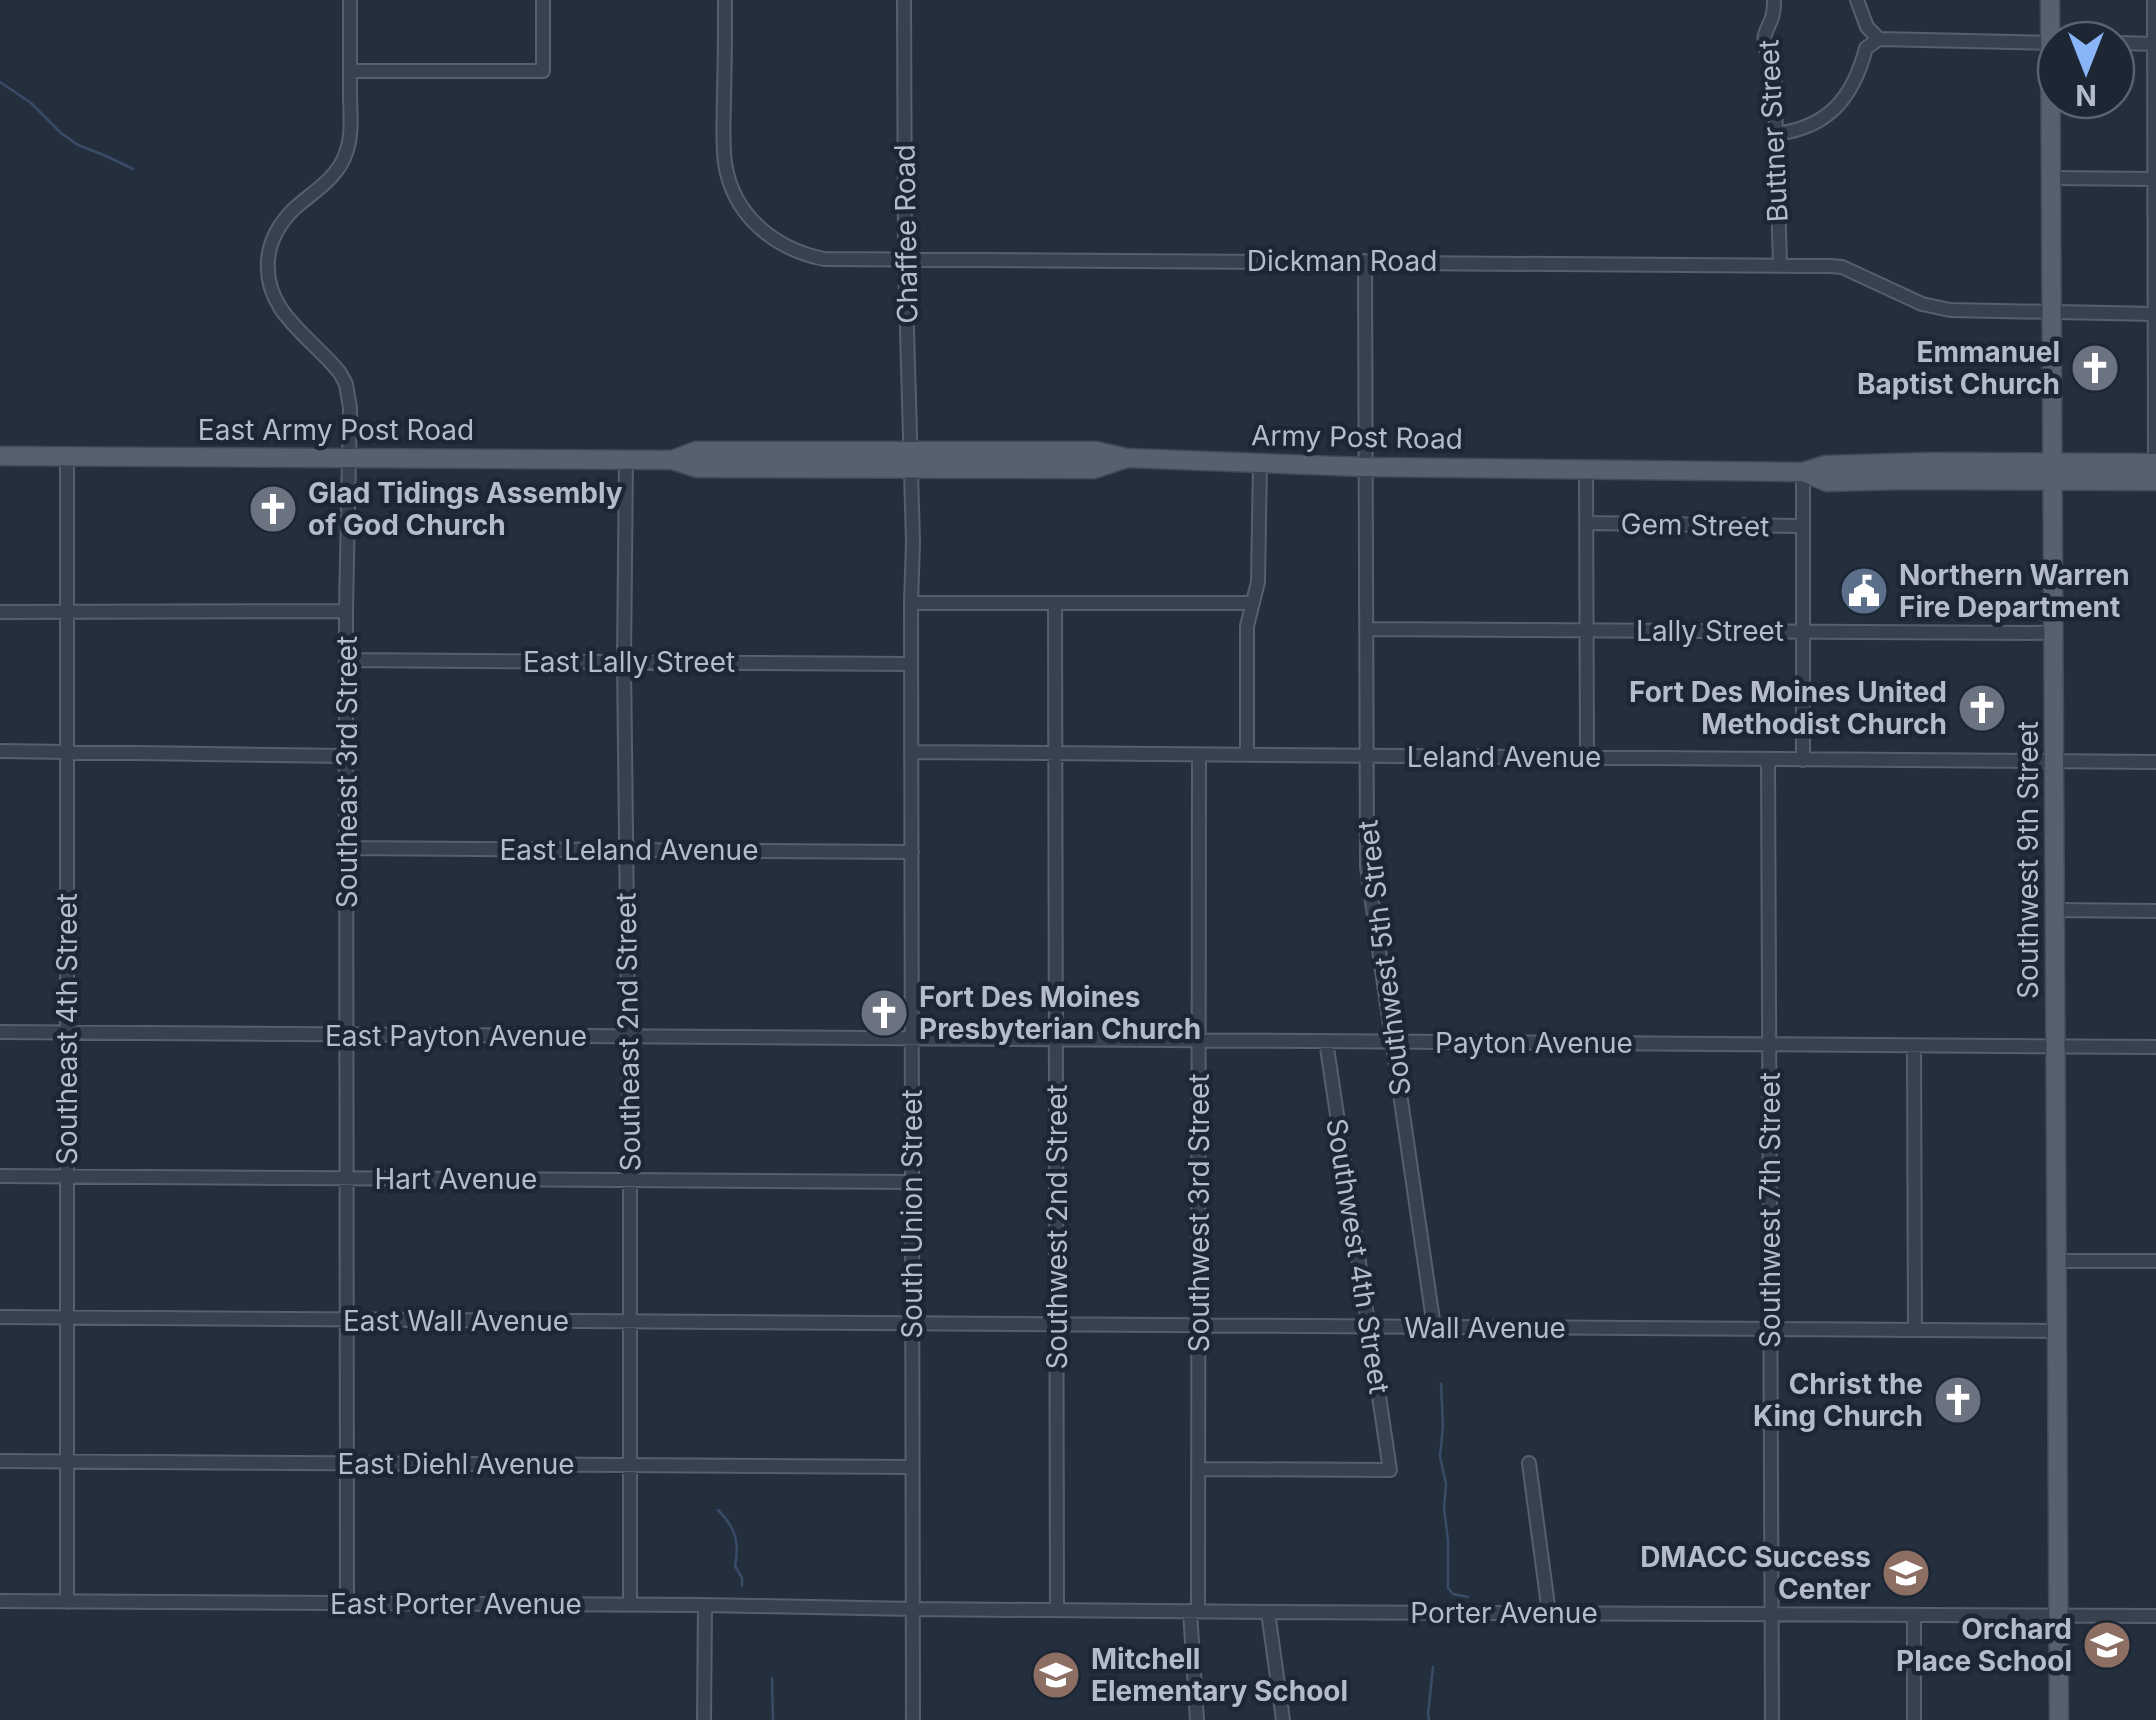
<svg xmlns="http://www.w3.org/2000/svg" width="2156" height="1720" font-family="Inter,sans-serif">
<rect width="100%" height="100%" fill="#242f3e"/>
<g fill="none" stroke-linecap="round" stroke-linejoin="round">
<!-- stream -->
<path stroke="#394c67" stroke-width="2.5" d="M0,82L31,103L61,133L78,145L106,156L133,169
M1441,1384L1443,1426L1440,1456L1446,1484L1444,1508L1448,1541V1588L1453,1594L1468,1597
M718,1510C735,1527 740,1542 735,1566L742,1578V1586
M772,1678L773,1720
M1429,1720L1428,1714L1433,1667"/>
<!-- minor casing -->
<g stroke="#565f6c" stroke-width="16">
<path id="minor" d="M725,0C725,31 725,62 724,93C724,116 722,140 725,163C733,216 775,249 824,259L1830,266L1842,267L1922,304L1950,310L2156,314
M904,0L905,259L913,542L911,603L913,1720
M1774,0C1775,35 1752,26 1774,66L1780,264
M1857,0L1867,27L1879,39
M2154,0L2155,463
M1879,39L2056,43
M2116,43L2156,44
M350,71H543V0
M1775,134C1828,128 1853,98 1866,48L1879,39
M2051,178L2156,179
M1365,261L1367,867L1434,1327
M626,460L624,661L630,1180V1605
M1586,468L1587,758
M1586,523L1803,526
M911,603H1253
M1055,603L1057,1610
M0,612L346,611
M1366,629L2054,633
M346,660L911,664
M0,751L346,756
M911,752L2156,762
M1247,755V626L1258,582L1260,462
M1768,759L1772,1720
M1803,760V472
M347,848L912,852
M2056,910L2156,911
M0,1032L2156,1047
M1914,1046L1915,1330
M0,1176L913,1182
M2058,1261H2156
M0,1317L2058,1331
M0,1461L912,1467
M1529,1463L1549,1613
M1199,1469L1390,1470L1326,1041
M0,1601L705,1605L913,1609L1268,1612L2156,1616
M67,1602V456
M347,1603L346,611L350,408L346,384L340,373C312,337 264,313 268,261C269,241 280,222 295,208C314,191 337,179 346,153C353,134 350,112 350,92C350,61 350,31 350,0
M1190,1611L1197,1720
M1198,1611L1199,755
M1268,1612L1283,1720
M704,1720L705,1605
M1914,1720V1615"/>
</g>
<!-- major casing -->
<g stroke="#414a57" stroke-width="21">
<path id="major" d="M2050,0L2059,1720
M0,456L672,460L697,468L1094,469L1127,458L1365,467L1803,472L1825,465L1932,462L2156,463
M672,460L696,451H1096L1127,458
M1803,472L1827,482L1901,480L2156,481"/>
</g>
<!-- minor -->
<use href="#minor" stroke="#38414e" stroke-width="12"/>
<!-- major -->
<use href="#major" stroke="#56606e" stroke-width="18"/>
</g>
<!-- icons -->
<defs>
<g id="church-disc" transform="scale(2.5)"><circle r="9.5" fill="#6b7280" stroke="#1d2633"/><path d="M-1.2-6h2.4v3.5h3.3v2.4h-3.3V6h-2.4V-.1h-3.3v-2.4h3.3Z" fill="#fff"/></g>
<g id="civic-disc" transform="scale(2.5)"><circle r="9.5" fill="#5c6f8a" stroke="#1d2633"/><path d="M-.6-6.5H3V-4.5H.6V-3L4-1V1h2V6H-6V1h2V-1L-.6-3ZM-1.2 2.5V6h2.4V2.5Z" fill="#fff"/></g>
<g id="university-disc" transform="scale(2.5)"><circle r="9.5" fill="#8d6e63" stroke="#1d2633"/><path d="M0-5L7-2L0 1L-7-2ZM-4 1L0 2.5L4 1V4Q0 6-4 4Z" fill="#fff"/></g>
<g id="school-disc" transform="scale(2.5)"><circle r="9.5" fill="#8d6e63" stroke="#1d2633"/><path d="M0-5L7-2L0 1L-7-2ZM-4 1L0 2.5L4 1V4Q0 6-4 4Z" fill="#fff"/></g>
</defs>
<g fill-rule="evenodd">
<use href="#church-disc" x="2095" y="368"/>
<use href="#church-disc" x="273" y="509"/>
<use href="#civic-disc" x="1864" y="591"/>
<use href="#church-disc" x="1982" y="708"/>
<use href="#church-disc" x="884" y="1013"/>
<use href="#church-disc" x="1958" y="1400"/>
<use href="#university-disc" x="1906" y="1573"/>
<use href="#school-disc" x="2107" y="1645"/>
<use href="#school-disc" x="1056" y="1675"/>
</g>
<g text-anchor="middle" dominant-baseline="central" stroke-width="9" stroke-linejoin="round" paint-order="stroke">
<!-- street labels -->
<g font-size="28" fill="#b4bcc9" stroke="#1d2633">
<text transform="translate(1773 131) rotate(-93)">Buttner Street</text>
<text transform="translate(906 234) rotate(-91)">Chaffee Road</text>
<text x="1342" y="261">Dickman Road</text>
<text x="336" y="430">East Army Post Road</text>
<text transform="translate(1357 437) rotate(1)">Army Post Road</text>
<text transform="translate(1695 525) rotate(1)">Gem Street</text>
<text x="1710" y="631">Lally Street</text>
<text x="629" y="662">East Lally Street</text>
<text x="1504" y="757">Leland Avenue</text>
<text transform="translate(347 772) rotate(-90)">Southeast 3rd Street</text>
<text x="629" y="850">East Leland Avenue</text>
<text transform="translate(2028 860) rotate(-90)">Southwest 9th Street</text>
<text transform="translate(1384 958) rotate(-97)">Southwest 5th Street</text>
<text transform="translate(67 1029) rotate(-90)">Southeast 4th Street</text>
<text transform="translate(628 1032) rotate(-91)">Southeast 2nd Street</text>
<text x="456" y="1036">East Payton Avenue</text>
<text x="1534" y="1043">Payton Avenue</text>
<text x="456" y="1179">Hart Avenue</text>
<text transform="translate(1770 1210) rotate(-90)">Southwest 7th Street</text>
<text transform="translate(1199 1213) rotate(-90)">Southwest 3rd Street</text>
<text transform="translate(912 1214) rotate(-90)">South Union Street</text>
<text transform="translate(1057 1227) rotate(-90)">Southwest 2nd Street</text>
<text transform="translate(1358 1256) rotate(81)">Southwest 4th Street</text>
<text x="456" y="1321">East Wall Avenue</text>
<text x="1485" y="1328">Wall Avenue</text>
<text x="456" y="1464">East Diehl Avenue</text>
<text x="456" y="1604">East Porter Avenue</text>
<text x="1504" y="1613">Porter Avenue</text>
</g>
<!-- poi labels -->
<g font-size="28" font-weight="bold" fill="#b4bcc9" stroke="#1d2633" text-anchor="end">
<text x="2060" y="352">Emmanuel<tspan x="2060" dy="32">Baptist Church</tspan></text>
<text x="308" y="493" text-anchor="start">Glad Tidings Assembly<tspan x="308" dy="32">of God Church</tspan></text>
<text x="1899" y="575" text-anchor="start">Northern Warren<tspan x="1899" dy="32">Fire Department</tspan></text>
<text x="1947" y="692">Fort Des Moines United<tspan x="1947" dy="32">Methodist Church</tspan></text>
<text x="919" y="997" text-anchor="start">Fort Des Moines<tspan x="919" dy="32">Presbyterian Church</tspan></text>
<text x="1923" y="1384">Christ the<tspan x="1923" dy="32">King Church</tspan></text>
<text x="1871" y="1557">DMACC Success<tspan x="1871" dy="32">Center</tspan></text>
<text x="2072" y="1629">Orchard<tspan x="2072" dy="32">Place School</tspan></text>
<text x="1091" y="1659" text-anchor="start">Mitchell<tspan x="1091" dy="32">Elementary School</tspan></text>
</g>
</g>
<!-- north arrow -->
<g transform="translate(2086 70) rotate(180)"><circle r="48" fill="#1d2633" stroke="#59626f" stroke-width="2.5"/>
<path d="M0-8L18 38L0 25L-18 38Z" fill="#8ab4f8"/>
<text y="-15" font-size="28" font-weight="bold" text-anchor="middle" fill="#b4bcc9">N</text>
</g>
</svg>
